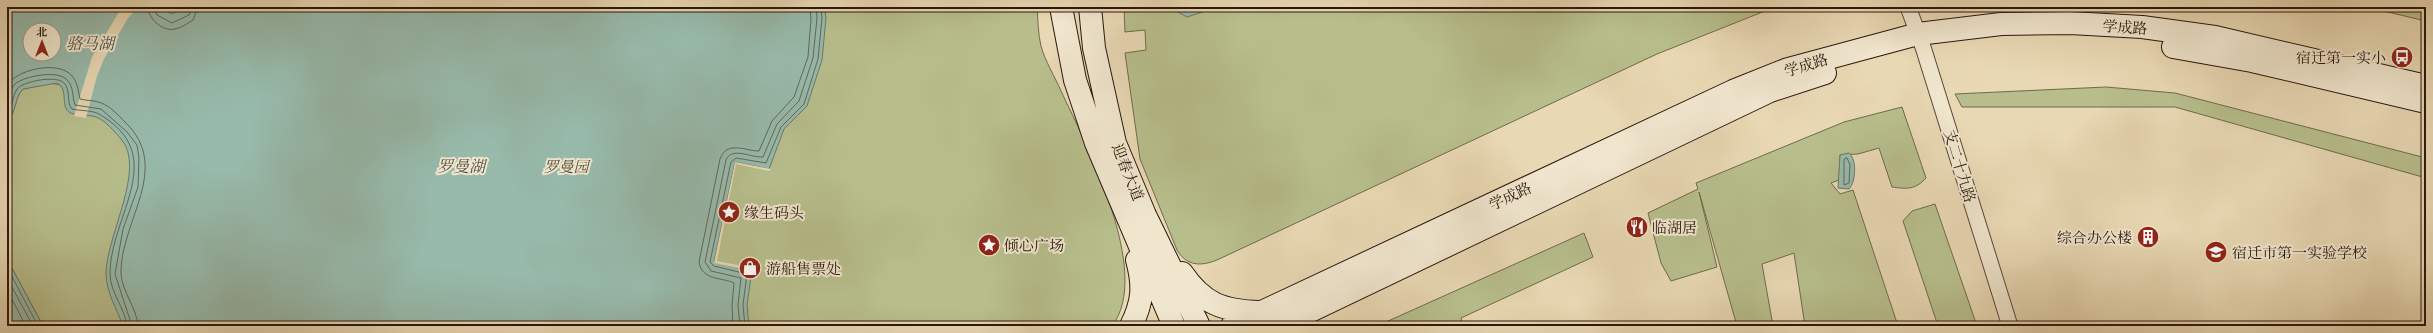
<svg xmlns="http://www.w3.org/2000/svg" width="2433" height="333" font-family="'EB Garamond','Noto Serif SC',serif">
<rect width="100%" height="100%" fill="#e8d8b3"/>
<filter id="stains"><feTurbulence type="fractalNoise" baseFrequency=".005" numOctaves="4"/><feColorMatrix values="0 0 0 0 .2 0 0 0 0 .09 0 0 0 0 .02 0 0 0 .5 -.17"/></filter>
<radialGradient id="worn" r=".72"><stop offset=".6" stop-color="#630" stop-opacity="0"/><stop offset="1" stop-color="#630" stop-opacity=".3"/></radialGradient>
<!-- green -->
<path fill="#b7be8c" stroke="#706a4d" d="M152,7H1037C1038,20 1038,34 1041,46C1045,61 1055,77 1061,91C1086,144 1153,273 1112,326H43L7,259V121C17,112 14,97 23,89L50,83L61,85L63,89Z
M1124,7H1775L1657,54L1217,260C1202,266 1187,267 1177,250L1140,159L1125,53L1146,50L1145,30L1125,32Z
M2366,7H2426V21Z
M2106,87L2175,93L2426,158V178L2175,107H1962L1955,94Z
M1902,107L1926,178C1915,190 1907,189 1892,187L1879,148L1858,154L1840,155L1839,180L1831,183L1840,194L1853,190L1898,326H1805L1794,253L1762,264L1773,326H1737L1699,192L1717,267L1671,281L1661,263L1648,213L1698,189L1696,183L1844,122Z
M1935,204L1977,326H1938L1903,221L1912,211Z
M1584,233L1593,257L1461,318L1463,326H1377Z"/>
<!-- water -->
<path fill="#97baab" stroke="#6b796c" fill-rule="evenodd" d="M7,7H160L172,14L186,7H824L826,18L822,60L807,106L784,129L769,169L735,162L714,262L752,270L747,305L749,326H123C117,310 106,291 106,274C106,236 147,168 121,139C115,132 105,120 96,117C88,114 76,117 69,112C60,105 69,89 57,83L23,89C14,98 17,112 7,121ZM30,30H54V54H30Z
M1169,7H1218L1187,17Z
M1849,153C1857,159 1856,182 1849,189L1838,188L1840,155Z
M7,259L43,326H7Z"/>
<!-- pier -->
<path fill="#e8d8b3" d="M122,7H138L128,18L104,59L97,76L86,118L74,116L92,57Z
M735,162L771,169L769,171L736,164L717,261L753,268L754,271L714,263Z"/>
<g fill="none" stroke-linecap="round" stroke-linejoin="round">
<!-- shore -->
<path stroke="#60685c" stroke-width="1" d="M148,7C148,19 163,32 175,29C181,28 188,23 193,20L198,7
M154,7L157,15L172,23L189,15L192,7
M7,85C17,69 59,60 72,76C78,83 78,91 80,99C87,101 95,100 101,103C110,106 118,115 125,122C173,168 120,221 121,274C122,292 137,308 138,326
M7,105C9,98 10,90 15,84C24,76 60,69 68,81C74,88 72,97 75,105L101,109L127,132L137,145L139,158L138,187L123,229L115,274L132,326
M7,115C13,107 12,97 17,89C23,81 57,75 64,83C71,90 66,102 72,109C80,111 92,110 99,114C171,156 110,215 110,274C110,292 125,308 127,326
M1847,158L1850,165L1849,183L1844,185V160Z
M7,267L38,326
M7,278L33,326
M7,290L26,326
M733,326L732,305L734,283C722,277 702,281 699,262L720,159C727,140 745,151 759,151L772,121L794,97L808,57L811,19L810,7
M740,326L738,305L741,278L711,271L705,262L726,160C732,146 751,158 763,157L777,124L799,101L813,58L817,18L816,7
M745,326L743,305L747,274L714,266L710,262L731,162L736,158L766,163L781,127L804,104L818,59L822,18L821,7"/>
<!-- street casing -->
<g stroke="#5a4737" stroke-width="17">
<path id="street" d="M1908,7L1923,47L2010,326"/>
</g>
<!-- secondary casing -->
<g stroke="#2a170e" stroke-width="24">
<path id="secondary" d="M1061,7L1075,80L1096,143L1174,326
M1090,7L1094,48L1115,143L1145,215L1199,326
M2173,47L2252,61L2426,102
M1182,273C1203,304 1223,311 1260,312
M1131,326C1143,302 1144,286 1137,260
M1232,326L1733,91L1788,69L1918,34L2001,24L2070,23L2142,27L2215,37L2426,86
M1279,326L1770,91L1825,73"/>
</g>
<!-- street -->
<use href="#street" stroke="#f0e6ce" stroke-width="15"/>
<!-- secondary -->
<use href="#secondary" stroke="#f0e6ce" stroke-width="22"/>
</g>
<!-- icons -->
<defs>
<g id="bus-disc" transform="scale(1.15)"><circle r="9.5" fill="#8f2418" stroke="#f0e6ce"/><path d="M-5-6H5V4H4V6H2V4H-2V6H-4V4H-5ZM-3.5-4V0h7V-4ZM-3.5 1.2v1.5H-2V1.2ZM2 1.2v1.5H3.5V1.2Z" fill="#fff"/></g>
<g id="sight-disc" transform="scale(1.15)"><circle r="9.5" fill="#8f2418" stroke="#f0e6ce"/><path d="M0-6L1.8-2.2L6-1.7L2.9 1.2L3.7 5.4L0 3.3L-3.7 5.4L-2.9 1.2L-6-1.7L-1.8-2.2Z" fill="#fff"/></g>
<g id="restaurant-disc" transform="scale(1.15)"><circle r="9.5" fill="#8f2418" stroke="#f0e6ce"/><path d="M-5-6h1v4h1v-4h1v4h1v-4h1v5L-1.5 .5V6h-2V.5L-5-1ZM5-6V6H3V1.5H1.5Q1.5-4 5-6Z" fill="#fff"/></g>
<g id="building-disc" transform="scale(1.15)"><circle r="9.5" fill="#8f2418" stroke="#f0e6ce"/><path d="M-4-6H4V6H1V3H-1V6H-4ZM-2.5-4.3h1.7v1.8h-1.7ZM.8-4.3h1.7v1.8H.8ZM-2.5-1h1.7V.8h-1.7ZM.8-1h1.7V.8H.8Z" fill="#fff"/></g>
<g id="school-disc" transform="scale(1.15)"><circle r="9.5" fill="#8f2418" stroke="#f0e6ce"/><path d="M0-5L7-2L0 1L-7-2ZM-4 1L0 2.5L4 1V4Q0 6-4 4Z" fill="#fff"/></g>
<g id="shop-disc" transform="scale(1.15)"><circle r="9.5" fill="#8f2418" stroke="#f0e6ce"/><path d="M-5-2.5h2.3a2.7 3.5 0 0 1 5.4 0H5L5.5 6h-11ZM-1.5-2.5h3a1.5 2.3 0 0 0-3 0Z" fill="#fff"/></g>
</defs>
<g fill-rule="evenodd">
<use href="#bus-disc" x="2402" y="57"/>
<use href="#sight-disc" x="729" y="212"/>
<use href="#restaurant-disc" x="1637" y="227"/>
<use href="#building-disc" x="2148" y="237"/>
<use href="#sight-disc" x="989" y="245"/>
<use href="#school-disc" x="2216" y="252"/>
<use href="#shop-disc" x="750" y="268"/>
</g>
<g text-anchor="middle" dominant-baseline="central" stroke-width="4" stroke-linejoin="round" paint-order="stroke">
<!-- street labels -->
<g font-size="15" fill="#2a170e" stroke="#f0e6ce">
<text transform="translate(2125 27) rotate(4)">学成路</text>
<text transform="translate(1806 65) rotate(-17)">学成路</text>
<text transform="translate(1960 166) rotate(73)">支二十九路</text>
<text transform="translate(1128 172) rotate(68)">迎春大道</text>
<text transform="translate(1510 196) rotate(-25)">学成路</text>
</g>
<!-- poi labels -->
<g font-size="15" fill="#2a170e" stroke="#f0e6ce" text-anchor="start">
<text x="2386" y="57" text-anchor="end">宿迁第一实小</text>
<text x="744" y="212">缘生码头</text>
<text x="1652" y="227">临湖居</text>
<text x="2132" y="237" text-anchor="end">综合办公楼</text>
<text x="1004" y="245">倾心广场</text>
<text x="2232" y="252">宿迁市第一实验学校</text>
<text x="766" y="268">游船售票处</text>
</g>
<!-- park labels -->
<g font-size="15" font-style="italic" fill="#544934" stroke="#f0e6ce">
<text x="566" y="166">罗曼园</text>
</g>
<!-- water labels -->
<g font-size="16" font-style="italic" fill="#505045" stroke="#f0e6ce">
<text x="90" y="43">骆马湖</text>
<text x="461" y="166">罗曼湖</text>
</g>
</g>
<!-- margin -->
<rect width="2433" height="333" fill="none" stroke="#e8d8b3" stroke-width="24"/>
<rect x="8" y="8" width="2417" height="317" fill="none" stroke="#2a170e" stroke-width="2"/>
<rect x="12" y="12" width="2409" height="309" fill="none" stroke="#2a170e"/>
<!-- north arrow -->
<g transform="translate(42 42)"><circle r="19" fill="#f0e6ce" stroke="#a19381"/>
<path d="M0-3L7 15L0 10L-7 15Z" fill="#8f2418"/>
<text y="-6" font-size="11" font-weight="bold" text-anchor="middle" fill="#2a170e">北</text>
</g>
<rect width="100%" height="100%" filter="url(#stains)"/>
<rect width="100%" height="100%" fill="url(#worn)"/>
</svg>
